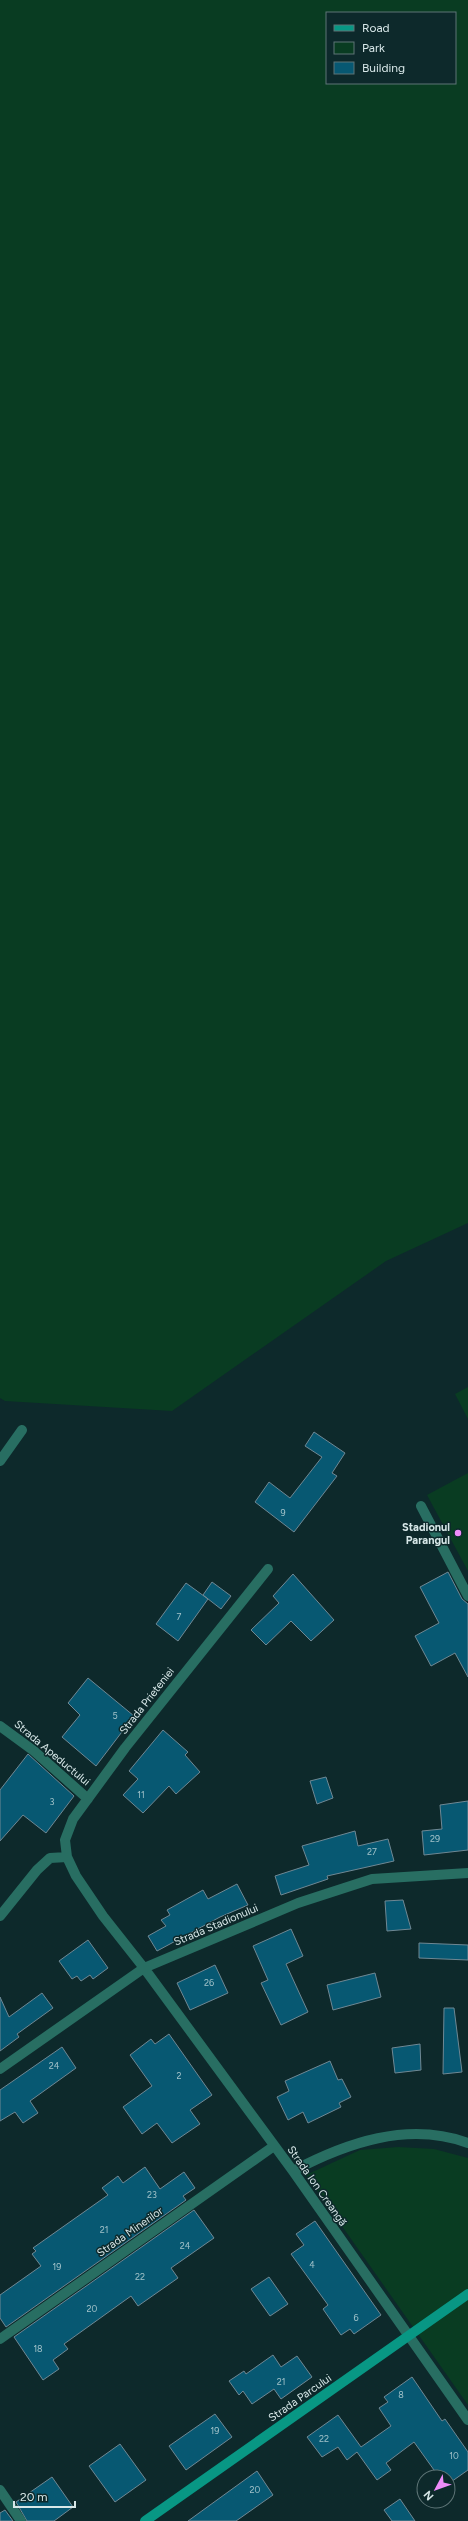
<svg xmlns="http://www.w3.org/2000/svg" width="468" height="2521" font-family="Figtree,sans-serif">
<rect width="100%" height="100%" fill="#0d292b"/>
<!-- green -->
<path fill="#093c22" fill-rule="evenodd" d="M0,0H468V1223L386,1261L172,1411L5,1401L0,1398ZM327,13H455V83H327Z
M468,1387V1419L455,1394Z
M468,1473V1571L427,1495Z
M398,2147L434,2149L468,2158V2405L306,2175L360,2150Z"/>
<!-- building -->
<path fill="#075872" stroke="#6f8894" d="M314,1432L345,1453L332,1473L337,1476L294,1532L255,1502L269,1482L290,1498L322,1457L305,1446Z
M448,1572L462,1599L468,1604V1677L455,1653L431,1666L415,1636L439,1623L420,1587Z
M293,1574L334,1620L311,1641L291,1621L266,1645L251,1630L279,1603L273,1596Z
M212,1582L231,1596L221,1609L203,1595Z
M186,1583L208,1599L178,1641L156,1624Z
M88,1678L134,1716L96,1766L62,1737L80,1715L68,1703Z
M163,1730L188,1752L185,1755L200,1772L176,1794L169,1786L143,1813L123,1795L138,1779L129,1771Z
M28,1754L74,1796L46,1833L23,1815L0,1841V1790Z
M326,1777L333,1798L317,1804L310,1781Z
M468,1801V1850L424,1855L422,1831L442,1829L440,1805Z
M355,1831L358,1846L388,1839L394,1861L327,1876L328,1879L281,1895L275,1876L309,1865L302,1846Z
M237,1884L248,1905L220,1917L157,1951L148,1936L166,1926L161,1920L170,1915L167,1910L203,1890L208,1899Z
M403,1900L411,1929L387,1931L385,1901Z
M291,1929L303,1956L286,1964L308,2012L281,2025L261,1983L268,1980L253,1946Z
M88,1940L108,1968L93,1979L90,1975L81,1981L77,1976L72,1979L59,1961Z
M419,1943L468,1945V1960L419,1958Z
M215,1965L228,1993L190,2010L177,1983Z
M375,1973L381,1997L333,2010L327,1985Z
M42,1993L53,2008L17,2034L19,2037L0,2051V1997L9,2017Z
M444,2008H454L462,2072L443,2074Z
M169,2034L212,2095L190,2110L200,2124L172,2143L157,2123L142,2134L123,2107L152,2086L130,2055L151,2039L155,2044Z
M420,2044L421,2070L395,2073L392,2048Z
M62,2047L76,2068L30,2101L38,2113L23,2123L15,2112L0,2121V2090Z
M330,2061L338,2080L342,2079L351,2097L339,2103L341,2107L308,2123L303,2112L288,2120L277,2097L289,2091L285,2081Z
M145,2167L160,2189L184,2172L195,2188L183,2196L186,2200L6,2327L0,2318V2295L41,2266L32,2254L36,2251L33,2248L108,2195L102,2188L118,2176L123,2183Z
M194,2210L214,2238L171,2268L178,2278L138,2306L131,2296L64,2344L68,2349L53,2360L59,2369L43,2380L14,2337Z
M315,2221L381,2315L354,2334L350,2329L341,2335L323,2309L328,2305L291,2254L304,2245L296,2234Z
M269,2277L288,2304L270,2316L251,2289Z
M273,2355L281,2367L297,2356L312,2377L281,2399L274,2389L252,2404L243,2391L239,2395L229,2381L244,2371L246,2374Z
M412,2377L442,2421L445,2419L468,2452V2470L448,2484V2477H439L414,2442L386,2463L391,2470L377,2480L357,2452L347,2460L338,2447L322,2457L307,2437L338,2415L361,2447L391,2426L379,2408L388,2402L384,2397Z
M215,2414L232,2437L186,2470L169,2446Z
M120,2444L146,2480L115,2502L89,2466Z
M257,2471L273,2495L236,2521H188Z
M52,2477L73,2507L54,2521H27L16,2502Z
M400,2499L415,2521H392L384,2510Z
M5,2510L13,2521H0V2513Z"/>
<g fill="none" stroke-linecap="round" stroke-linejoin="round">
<!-- minor -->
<path stroke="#286e62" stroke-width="10" d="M0,1461L22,1430
M421,1506L468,1596
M268,1569L125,1748L73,1819L65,1840L67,1857L76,1876L103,1916L144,1968L293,2171L468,2420
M0,1726L34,1751L88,1799
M0,1916L37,1870L50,1858L67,1857
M0,2069L144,1968L298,1903L372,1879L468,1873
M293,2171C346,2143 408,2121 468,2143
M0,2339L274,2146
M0,2490L21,2521"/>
<!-- secondary -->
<path stroke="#089784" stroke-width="10" d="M145,2521L468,2294"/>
</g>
<!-- markers -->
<circle fill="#ee8cf9" stroke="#0d292b" stroke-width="1.5" cx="458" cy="1533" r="4"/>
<g text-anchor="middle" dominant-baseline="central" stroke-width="3" stroke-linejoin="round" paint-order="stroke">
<!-- number labels -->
<g font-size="9" fill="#a3c3ca">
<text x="283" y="1512">9</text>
<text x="179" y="1616">7</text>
<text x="115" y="1715">5</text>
<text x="141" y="1794">11</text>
<text x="52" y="1801">3</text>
<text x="435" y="1838">29</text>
<text x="372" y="1851">27</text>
<text x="209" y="1982">26</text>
<text x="54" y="2065">24</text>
<text x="179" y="2075">2</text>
<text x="152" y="2194">23</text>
<text x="104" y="2229">21</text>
<text x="185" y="2245">24</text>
<text x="312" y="2264">4</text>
<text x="57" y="2266">19</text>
<text x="140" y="2276">22</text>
<text x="92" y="2308">20</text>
<text x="356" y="2317">6</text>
<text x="38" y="2348">18</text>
<text x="281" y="2381">21</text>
<text x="401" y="2394">8</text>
<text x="215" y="2430">19</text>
<text x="324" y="2438">22</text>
<text x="454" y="2455">10</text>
<text x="255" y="2489">20</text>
</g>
<!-- poi labels -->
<g font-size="11" font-weight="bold" fill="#d7e7e8" stroke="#0d292b" text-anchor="end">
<text x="450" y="1527">Stadionul<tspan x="450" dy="13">Parangul</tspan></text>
</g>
<!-- street labels -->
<g font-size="11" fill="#d7e7e8" stroke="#0d292b">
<text transform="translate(147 1701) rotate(-52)">Strada Prieteniei</text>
<text transform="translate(52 1753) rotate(40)">Strada Apeductului</text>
<text transform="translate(216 1925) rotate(-23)">Strada Stadionului</text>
<text transform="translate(317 2186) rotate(55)">Strada Ion Creangă</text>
<text transform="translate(130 2232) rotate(-35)">Strada Minerilor</text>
<text transform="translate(300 2398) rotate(-35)">Strada Parcului</text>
</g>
</g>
<!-- legend -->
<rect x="326" y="12" width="130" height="72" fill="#0d292b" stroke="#5e7577"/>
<rect x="334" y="25" width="20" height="6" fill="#089784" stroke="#5e7577"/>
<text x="362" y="32" font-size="12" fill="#d7e7e8">Road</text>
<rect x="334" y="42" width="20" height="12" fill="#093c22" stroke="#5e7577"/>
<text x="362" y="52" font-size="12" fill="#d7e7e8">Park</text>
<rect x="334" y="62" width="20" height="12" fill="#075872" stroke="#5e7577"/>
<text x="362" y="72" font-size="12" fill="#d7e7e8">Building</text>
<!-- north arrow -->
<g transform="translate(436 2489) rotate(229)"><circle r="19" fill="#0d292b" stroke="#5e7577"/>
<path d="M0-3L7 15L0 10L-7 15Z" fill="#ee8cf9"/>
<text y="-6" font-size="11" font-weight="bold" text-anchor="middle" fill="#d7e7e8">N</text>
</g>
<!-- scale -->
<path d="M14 2501v6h61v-6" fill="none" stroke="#d7e7e8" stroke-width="2"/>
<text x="20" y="2501" font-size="12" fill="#d7e7e8" stroke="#0d292b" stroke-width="3" paint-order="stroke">20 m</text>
</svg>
